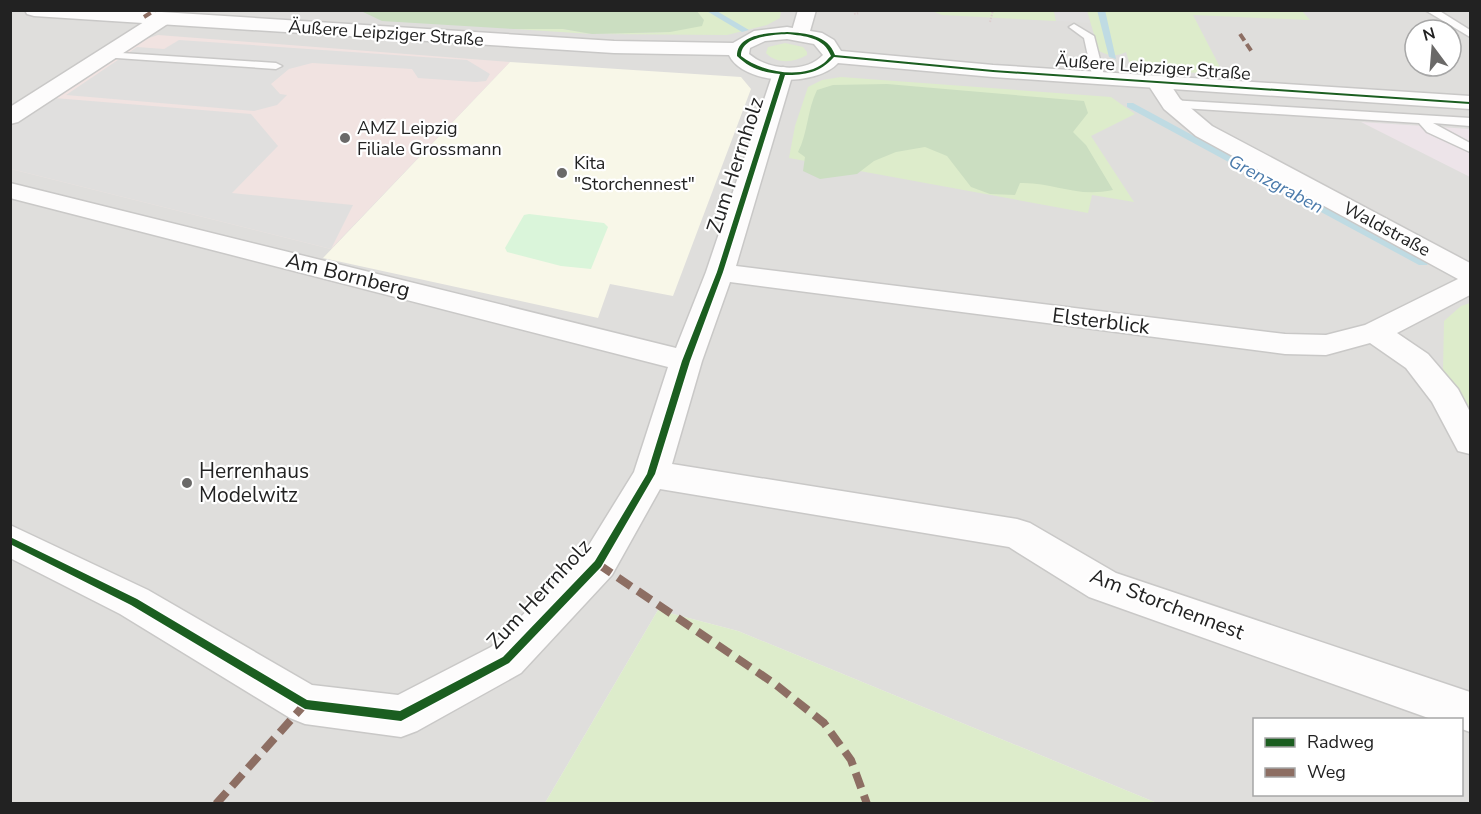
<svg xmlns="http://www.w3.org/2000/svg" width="1481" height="814" viewBox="0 0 1481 814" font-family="'Nunito Sans',sans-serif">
<rect width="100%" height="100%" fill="#f0eeeb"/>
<path fill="#dfdedc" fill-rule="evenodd" d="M10 11H1470V803H1157L738 631 658 610 545 803H11ZM1415 30H1451V66H1415ZM1254 720H1462V794H1254Z"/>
<path fill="#f1e3e1" d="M158 35 510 62 331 249 11 169V127L146 39Z"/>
<path fill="#ede4e9" d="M1361 122 1470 129V177Z"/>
<path fill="#f8f7e8" d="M510 62 741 77 751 89 673 296 610 284 598 318 323 258Z"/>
<path fill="#ddeccb" d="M696 11H781L780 18 767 25 727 35 592 34 514 29H563L592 34 670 32 698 13Z
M932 11H1054L1056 21 942 15Z
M1302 11 1310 20 1193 15 1224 75 1131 68 1126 52C1116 57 1109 56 1099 51L1087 11Z
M785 43 803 47 807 52V55C794 63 776 64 766 53L768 47Z
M841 77 1111 97 1135 114 1091 136 1134 202 1092 195 1088 213 789 158 795 126 808 87 822 80Z
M1470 303V421L1443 370 1444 321 1461 306Z
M658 610 738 631 1157 803H545Z"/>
<path fill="#cbdec1" d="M696 10 704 20 702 26 670 32 592 34 563 29H514L382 21 361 11Z
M887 84 1084 101 1088 113 1073 132 1086 145 1113 190C1075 198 1055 182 1020 183L1015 195 990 194 971 187 947 156 925 147 896 152 874 161 857 174 820 179 803 171 805 157 798 152C808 133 807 110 817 90L833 85Z"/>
<path fill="#daf5da" d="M529 214 604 223 608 227 591 269 561 266 507 252 505 248 524 215Z"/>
<path fill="#e0dfde" d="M1045 11H1087L1090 23 1056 21 1054 11Z
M179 40 467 60 490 74 486 81 476 82 418 78 412 69 312 63 289 69 271 84 280 94 287 95 277 105 254 111 66 95 137 47 164 49Z
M54 98 251 114 278 146 232 193 353 205 331 249 11 169V127Z"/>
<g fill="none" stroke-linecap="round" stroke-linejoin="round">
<path fill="#bfdbe3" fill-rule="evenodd" d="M705 10H715L749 30 742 32Z
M1097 10H1105L1116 59 1109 57Z
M1127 103H1133L1429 263 1427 265H1419L1127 107Z"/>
<g stroke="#c9c8c7" stroke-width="3">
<path id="service" d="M1425 10H1438L1470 30V37Z
M1074 24 1094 36 1105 79 1103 81H1095L1093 79 1084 38 1069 27Z
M106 52 276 63 282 66 276 69 102 57 100 55Z
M1170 100 1470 118V126L1433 123 1470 143V152L1427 132 1419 123 1166 107 1164 104Z"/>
</g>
<g stroke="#c9c8c7" stroke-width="3">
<path id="minor" d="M798 10H816L808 38H794L791 34Z
M162 13 169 15 171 19 169 23 18 122 10 124V107L155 15Z
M783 67 790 69 793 73 736 266 1285 334 1326 335 1365 325 1458 279 1196 136 1164 109 1147 83 1150 78 1158 77 1166 78 1180 99 1212 126 1470 263V295L1397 333 1428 354 1458 389 1470 412V454L1458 451 1432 402 1406 368 1370 343 1326 355 1285 354 730 282 702 361 672 464 1017 519 1030 523 1116 573 1470 692V732L1462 729V720H1434L1089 597 1009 547 660 489 612 575 521 673 417 731 401 737 305 724 290 718 120 614 10 558V525L148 590 312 685 398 695 491 647 584 553 634 472 668 367 10 198V183L676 348 706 272 773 73 776 69Z"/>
</g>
<g stroke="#c9c8c7" stroke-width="3">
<path id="tertiary" d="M25 10H130L614 41 733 43 754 31 787 27 822 33 834 40 841 51 993 65 1470 96V109L993 77 838 63C816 87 744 86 729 55L614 53 34 16 27 14ZM787 39 814 44 823 55C805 74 768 70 749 54L750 48 765 41Z"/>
</g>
<path stroke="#dccecd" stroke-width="2" stroke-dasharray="1.5 1.5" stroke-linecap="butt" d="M854 10 855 14 859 13
M990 22 993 10"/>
<use href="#service" fill="#fdfcfc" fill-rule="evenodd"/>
<use href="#minor" fill="#fdfcfc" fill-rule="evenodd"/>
<use href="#tertiary" fill="#fdfcfc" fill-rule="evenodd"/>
<path stroke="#8d6e63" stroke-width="4" stroke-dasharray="8 4" stroke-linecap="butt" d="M144 17 155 10
M1240 34 1252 52"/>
<path stroke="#8d6e63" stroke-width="8" stroke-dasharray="16 8" stroke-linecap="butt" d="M598 564 775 684 824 723 851 760 867 804
M216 804 305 704"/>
<g stroke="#fff" stroke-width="3">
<path id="cycleway" d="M787 32C806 33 828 35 835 55L993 70 1470 102V104L993 72 834 57C820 73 805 75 785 75L723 272 690 361 655 474 601 567 509 663 401 721 305 709 131 605 10 544V537L137 599 307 700 400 711 503 657 595 561 647 474 682 361 717 272 780 74C764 73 749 68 737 56 737 33 770 33 787 32ZM787 34C805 36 824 37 831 56 828 58 827 61 824 63 802 80 761 72 741 56 741 36 772 35 787 34Z"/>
</g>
<use href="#cycleway" fill="#1b5e20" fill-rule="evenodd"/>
</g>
<g fill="#6a6968" stroke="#fff" stroke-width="2">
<circle cx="345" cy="138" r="6"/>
<circle cx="562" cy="173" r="6"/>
<circle cx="187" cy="483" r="6"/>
</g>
<g text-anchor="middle" stroke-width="4.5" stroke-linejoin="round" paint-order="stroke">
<g font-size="18" fill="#222" stroke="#fff">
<text transform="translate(386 33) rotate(4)" y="6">Äußere Leipziger Straße</text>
<text transform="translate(1153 67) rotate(4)" y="6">Äußere Leipziger Straße</text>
<text transform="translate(1387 229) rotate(28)" y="6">Waldstraße</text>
</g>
<g font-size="18" fill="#222" stroke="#fff" text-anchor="start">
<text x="357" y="134">AMZ Leipzig<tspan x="357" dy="21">Filiale Grossmann</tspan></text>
<text x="574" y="169">Kita<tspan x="574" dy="21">"Storchennest"</tspan></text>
</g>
<g font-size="18" font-style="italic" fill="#4a7aab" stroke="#fff">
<text transform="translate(1276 184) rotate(28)" y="6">Grenzgraben</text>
</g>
<g font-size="21" fill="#222" stroke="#fff">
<text transform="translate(735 165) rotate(-72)" y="7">Zum Herrnholz</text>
<text transform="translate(348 275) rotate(14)" y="7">Am Bornberg</text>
<text transform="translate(1101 321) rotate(7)" y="7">Elsterblick</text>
<text transform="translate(539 594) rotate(-47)" y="7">Zum Herrnholz</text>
<text transform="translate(1167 604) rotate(21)" y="7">Am Storchennest</text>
</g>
<g font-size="21" fill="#222" stroke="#fff" text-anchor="start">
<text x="199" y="478">Herrenhaus<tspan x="199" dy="24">Modelwitz</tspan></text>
</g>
</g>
<rect width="1481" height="814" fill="none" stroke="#222222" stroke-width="24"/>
<rect x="1253" y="718" width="210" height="78" fill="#ffffff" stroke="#a7a7a7" stroke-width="1.5"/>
<rect x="1265" y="738" width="30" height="9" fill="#1b5e20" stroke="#a7a7a7" stroke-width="1.5"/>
<text x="1307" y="748" font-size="18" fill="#222222">Radweg</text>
<rect x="1265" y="768" width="30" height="9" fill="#8d6e63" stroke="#a7a7a7" stroke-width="1.5"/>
<text x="1307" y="778" font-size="18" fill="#222222">Weg</text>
<g transform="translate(1433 48) rotate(344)"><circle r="28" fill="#ffffff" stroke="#a7a7a7" stroke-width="1.5"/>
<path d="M0-4.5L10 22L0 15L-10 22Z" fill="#6a6968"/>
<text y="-9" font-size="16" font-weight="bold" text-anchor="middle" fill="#222222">N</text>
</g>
</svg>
